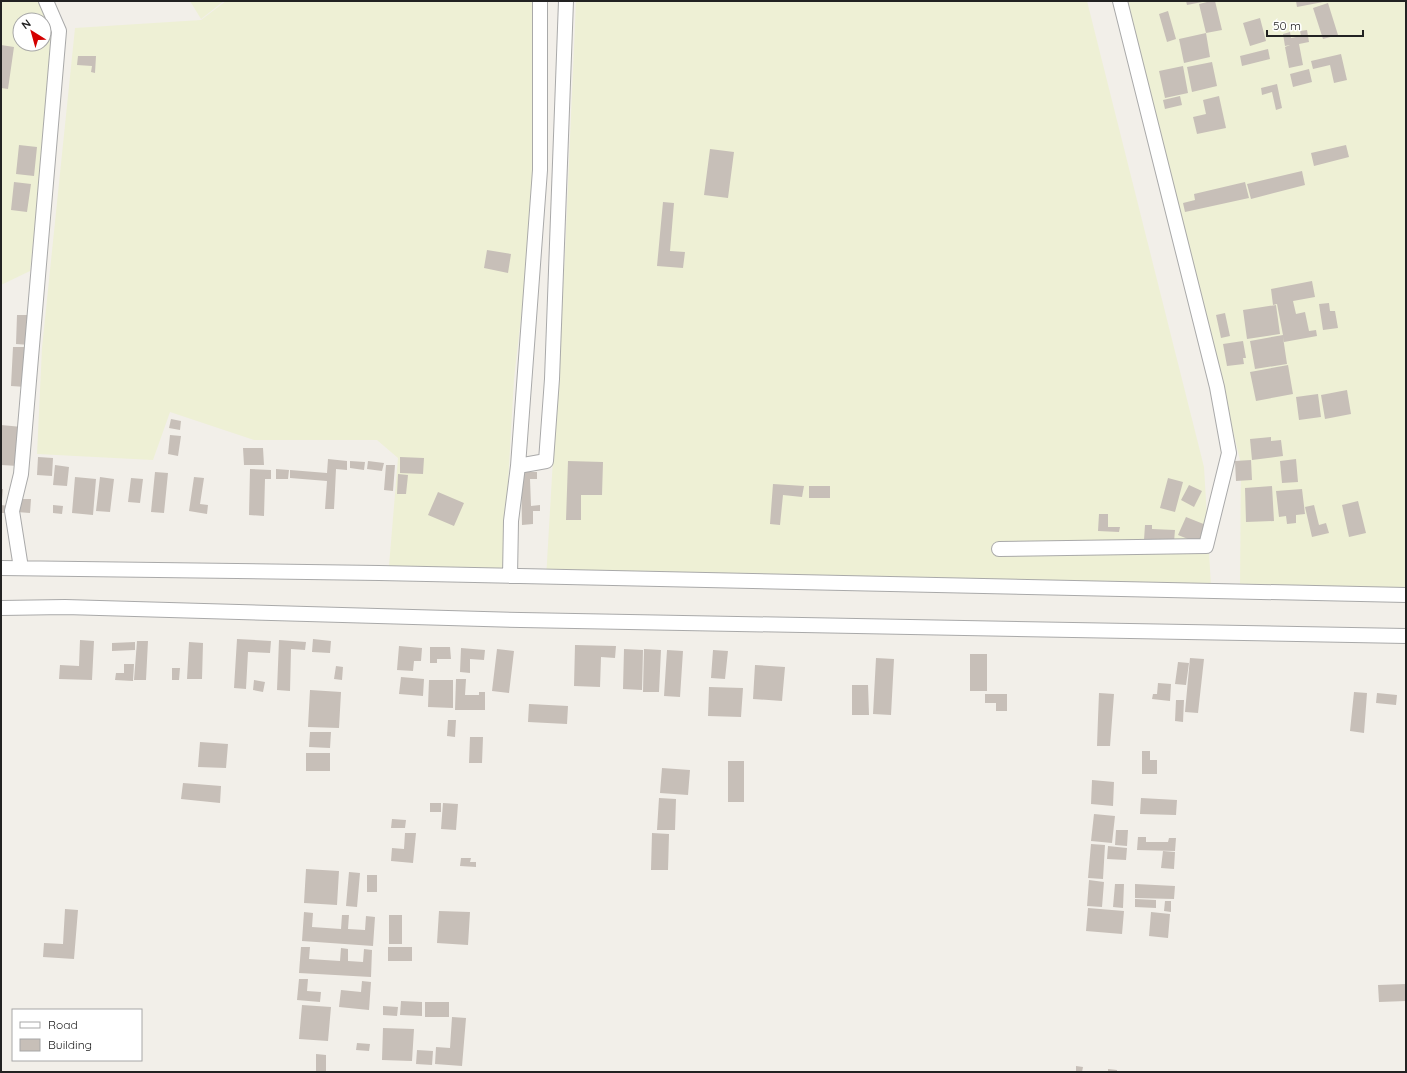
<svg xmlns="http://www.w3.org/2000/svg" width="1407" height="1073" viewBox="0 0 1407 1073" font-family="Quicksand,sans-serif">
<rect width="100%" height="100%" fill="#f2efe9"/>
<path fill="#eef0d5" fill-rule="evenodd" d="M1 1H41L55 33 30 271 1 285ZM20 20H44V44H20Z
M190 1H224L201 19Z
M226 1H536L538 170 514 379 503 572 389 566 398 458 377 440H254L170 412 153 460 37 454 42 348 75 28 201 20Z
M576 1H1087L1204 467 1211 586 546 579 565 253Z
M1128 1H1406V589L1240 587 1241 464Z"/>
<path fill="#c7bfb8" d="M1186 1H1202V2L1187 5Z
M1211 1H1215L1222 30 1206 33 1199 4Z
M1296 1H1323V2L1297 7Z
M1328 3 1338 35 1323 39 1313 8Z
M1168 11 1176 39 1167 42 1159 14Z
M1260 18 1266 41 1250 46 1243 23Z
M1307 30 1309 42 1299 44 1303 65 1289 68 1285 47 1290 45 1285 46 1283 34 1290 32 1291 38 1301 36 1300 31Z
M1206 33 1210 57 1184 63 1179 39Z
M1 45 14 47 8 89 1 88Z
M1268 49 1270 59 1242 66 1240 56Z
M1341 54 1347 80 1334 83 1330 65 1313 69 1311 61Z
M78 56H96L95 73 91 72 92 66 77 65Z
M1212 62 1217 86 1192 92 1187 67Z
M1183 66 1188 93 1165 98 1159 71Z
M1309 69 1312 82 1293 87 1290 74Z
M1277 84 1282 108 1276 110 1272 92 1262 95 1261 88Z
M1180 96 1182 105 1165 109 1163 100Z
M1219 96 1226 128 1197 134 1193 117 1206 114 1203 100Z
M19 145 37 147 34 176 16 174Z
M1346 145 1349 157 1314 166 1311 153Z
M710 149 734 152 728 198 704 195Z
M1302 171 1305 185 1251 199 1247 184Z
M14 182 31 184 27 212 11 210Z
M1245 182 1249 198 1185 212 1183 203 1195 200 1194 194Z
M663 202 674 203 670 251 685 252 683 268 657 266Z
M487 250 511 254 508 273 484 268Z
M1312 281 1315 297 1293 301 1296 314 1305 312 1309 331 1316 330 1317 336 1284 342 1283 337 1287 364 1255 369 1250 341 1283 335 1277 304 1273 305 1271 289Z
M1329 303 1330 311H1335L1338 328 1323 330 1319 304Z
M1276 305 1280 334 1247 339 1243 310Z
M1225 313 1230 336 1221 338 1216 315Z
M17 315H32L30 345 16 344Z
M1243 341 1246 358H1243L1244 364 1227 366 1223 344Z
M13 347H28L26 387 11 386Z
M1288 365 1293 394 1256 401 1250 372Z
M1347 390 1351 414 1325 419 1321 395Z
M1318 394 1321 417 1299 420 1296 397Z
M171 419 181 421 180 430 169 428Z
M1 425 22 427 18 466 1 465Z
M170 435 181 436 178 456 168 454Z
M1271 437V441L1281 440 1283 456 1252 460 1250 439Z
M243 448H263L264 465H244Z
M38 457 53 458 52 476 37 475Z
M400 457 424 458 423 474 400 473Z
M328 459 347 461V470L336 469 334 509H325L327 481 290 478V470L327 473Z
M1296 459 1298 482 1282 483 1280 461Z
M1251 460 1252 480 1236 481 1235 461Z
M350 461 365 462 364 470 350 468Z
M368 461 384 463 382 471 367 469Z
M568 461 603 462 602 495H581V520H566Z
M55 465 69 467 67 486 53 485Z
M386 465H395L393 491 384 490Z
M250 469 271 470V479H265L264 516 249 515Z
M276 469 289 470 288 479H276Z
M155 472 168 473 164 513 151 512Z
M521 472H537V479H530L531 506 540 505V511H533V524L522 525Z
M398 474 408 475 406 494H397Z
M75 477 96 479 93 515 72 513Z
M100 477 114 479 110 512 96 511Z
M194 477 204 478 200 504 208 505 207 514 189 511Z
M131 478 143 479 140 503 128 502Z
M1168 478 1183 482 1175 512 1160 508Z
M773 484 804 486 802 497 783 495 780 525 770 524Z
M1189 485 1202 491 1194 507 1181 500Z
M809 486H830V498H809Z
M1272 486 1274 521 1246 522 1245 488Z
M1 489H3L2 500H1Z
M1302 489 1305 514 1296 515V523L1287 524 1286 516 1279 517 1276 491Z
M438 492 464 503 454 526 428 515Z
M18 499H31L30 513 17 512Z
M1358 501 1366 533 1349 537 1342 505Z
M1 505 9 506V513H1Z
M53 505 63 506 62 514 53 513Z
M1314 505 1319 525 1326 523 1329 533 1312 537 1305 507Z
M1099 514H1108V527H1120L1119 532 1098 531Z
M1186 517 1206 525 1198 543 1178 535Z
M1145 525H1152V529L1175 530 1174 542 1144 540Z
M237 639 271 641 270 653 248 652 246 689 234 688Z
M313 639 331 641 330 653 312 652Z
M80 640 94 641 92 680 59 679 60 665 79 666Z
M279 640 306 642 305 650 291 649 290 691 277 690Z
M137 641H148L146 680H134Z
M135 642V650L112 651V643Z
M189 642 203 643 202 679H187Z
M575 645 616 646 615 658 601 657 600 687 574 686Z
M399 646 422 648 421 661H414L413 671 397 670Z
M430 647H450L451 659H437V663H430Z
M461 648 485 650 484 660 470 659V673L460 672Z
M497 649 514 651 509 693 492 691Z
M624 649 643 650 642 690 623 689Z
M644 649 661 650 659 692H643Z
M667 650 683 651 680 697 664 696Z
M713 650 728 651 725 679 711 678Z
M970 654H987V691H970Z
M876 658 894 659 891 715 873 714Z
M1190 658 1204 659 1198 713 1185 712Z
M1178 662 1189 663 1186 685 1175 684Z
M124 664H134L133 681 115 680 116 673H124Z
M755 665 785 667 782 701 753 699Z
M336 666 343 667 342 680 334 679Z
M172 668H180L179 680H172Z
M401 677 424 679 423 696 399 694Z
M456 679H466L465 695H479V692H485V710H455Z
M254 680 265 682 263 692 253 690Z
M429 680H453V708L428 707Z
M1158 683 1171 684 1170 701 1152 699 1153 694H1157Z
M852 685H868L869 715H852Z
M709 687 743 688 741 717 708 716Z
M310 690 341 692 339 728 308 727Z
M1354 692 1367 693 1364 733 1350 731Z
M1099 693 1114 694 1110 746H1097L1098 718H1107H1098Z
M1377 693 1397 695 1396 705 1376 703Z
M985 694H1007V711H996V703H985Z
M1176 700H1184L1183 722 1175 721Z
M529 704 568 706 567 724 528 722Z
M448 720H456L455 737 447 736Z
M310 732H331L330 748 309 747Z
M470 737H483L482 763H469Z
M200 742 228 744 226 768 198 767Z
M1142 751H1150V760H1157V774H1142Z
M306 753H330V771H306Z
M728 761H744V802H728Z
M662 768 690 770 688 795 660 793Z
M1092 780 1114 782 1113 806 1091 804Z
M183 783 221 786 220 803 181 799Z
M659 798 676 799 675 830H657Z
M1141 798 1177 800 1176 815 1140 814Z
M430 803H441V812H430Z
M443 803 458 804 456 830 441 829Z
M1094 814 1115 816 1112 843 1091 841Z
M392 819 406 820 405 828H391Z
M1116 830H1128L1127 846 1115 845Z
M405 833H416L413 863 391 861 392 848 404 849Z
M652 833 669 834 668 870H651Z
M1138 837H1146V842H1168L1169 838H1176L1175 851 1137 850Z
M1091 844 1105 845 1103 879 1088 878Z
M1108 846 1127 848 1126 860 1107 859Z
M1163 851 1175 852 1174 869 1161 868Z
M461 858H471L470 862H476V867L460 866Z
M306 869 339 871 337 905 304 903Z
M349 872 360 873 357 907 346 906Z
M367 875H377V892H367Z
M1089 880 1104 882 1102 907 1087 906Z
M1115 884H1124L1123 908 1113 907Z
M1135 884 1175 886 1174 899 1135 898Z
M1135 899 1156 900V908L1135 907Z
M1165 901H1171V912L1164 911Z
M1088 908 1124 911 1122 934 1086 931Z
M65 909 78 910 74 959 43 957 44 943 63 944Z
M439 911 470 912 468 945 437 943Z
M304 912 313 913 312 927 341 929 342 915H349L348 929 365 930 366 916 375 917 373 946 302 941Z
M1151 912 1170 914 1168 938 1149 936Z
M389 915H402V944H389Z
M301 947H310L309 959 340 961 341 948 348 949V961L363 962 364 949 372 950 371 977 299 973Z
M388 947H412V961H388Z
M299 979H308L307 991 321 992 320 1002 297 1000Z
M362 981 371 982 369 1010 339 1007 341 990 361 992Z
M1406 984V1001L1379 1002 1378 985Z
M401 1001 422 1002V1016L400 1015Z
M425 1002H449V1017H425Z
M302 1005 331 1007 328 1041 299 1039Z
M383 1006 398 1007 397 1016 383 1015Z
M452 1017 466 1018 462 1066 435 1064 436 1047 450 1048Z
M383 1028 414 1029 412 1061 382 1060Z
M357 1043 370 1044 369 1051 356 1050Z
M417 1050 433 1051 432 1065 416 1064Z
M316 1054 326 1055V1072H316Z
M1076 1066 1083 1067 1082 1072H1076Z
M1108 1069 1117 1070V1072H1108Z"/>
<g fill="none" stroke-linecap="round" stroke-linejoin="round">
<g stroke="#a9a9a9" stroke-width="16">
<path id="minor" d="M518 466 546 461 552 379 566 1
M999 549 1206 546 1229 453 1217 387 1120 1
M1 568 379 573 1406 595
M21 568 12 511 21 474 59 31 46 1
M510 576 511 521 518 466 540 170V1
M1 608 65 607 521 620 1406 636"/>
</g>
<use href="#minor" stroke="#fff" stroke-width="14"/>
</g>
<rect width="1407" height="1073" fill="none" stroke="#222222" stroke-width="4"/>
<rect x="12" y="1009" width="130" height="52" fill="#ffffff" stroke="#a7a7a7"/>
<rect x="20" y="1022" width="20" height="6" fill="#ffffff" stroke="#a7a7a7"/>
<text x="48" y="1029" font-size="12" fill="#222222">Road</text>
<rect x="20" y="1039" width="20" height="12" fill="#c7bfb8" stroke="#a7a7a7"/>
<text x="48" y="1049" font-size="12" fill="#222222">Building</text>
<g transform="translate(32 32) rotate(323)"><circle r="19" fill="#ffffff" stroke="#a7a7a7"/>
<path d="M0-3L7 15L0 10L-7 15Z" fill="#d40000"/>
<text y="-6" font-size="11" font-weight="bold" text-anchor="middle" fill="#222222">N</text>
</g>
<path d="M1267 30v6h96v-6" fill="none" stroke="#222222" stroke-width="2"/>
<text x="1273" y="30" font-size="12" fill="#222222" stroke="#ffffff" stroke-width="3" paint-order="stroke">50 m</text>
</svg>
